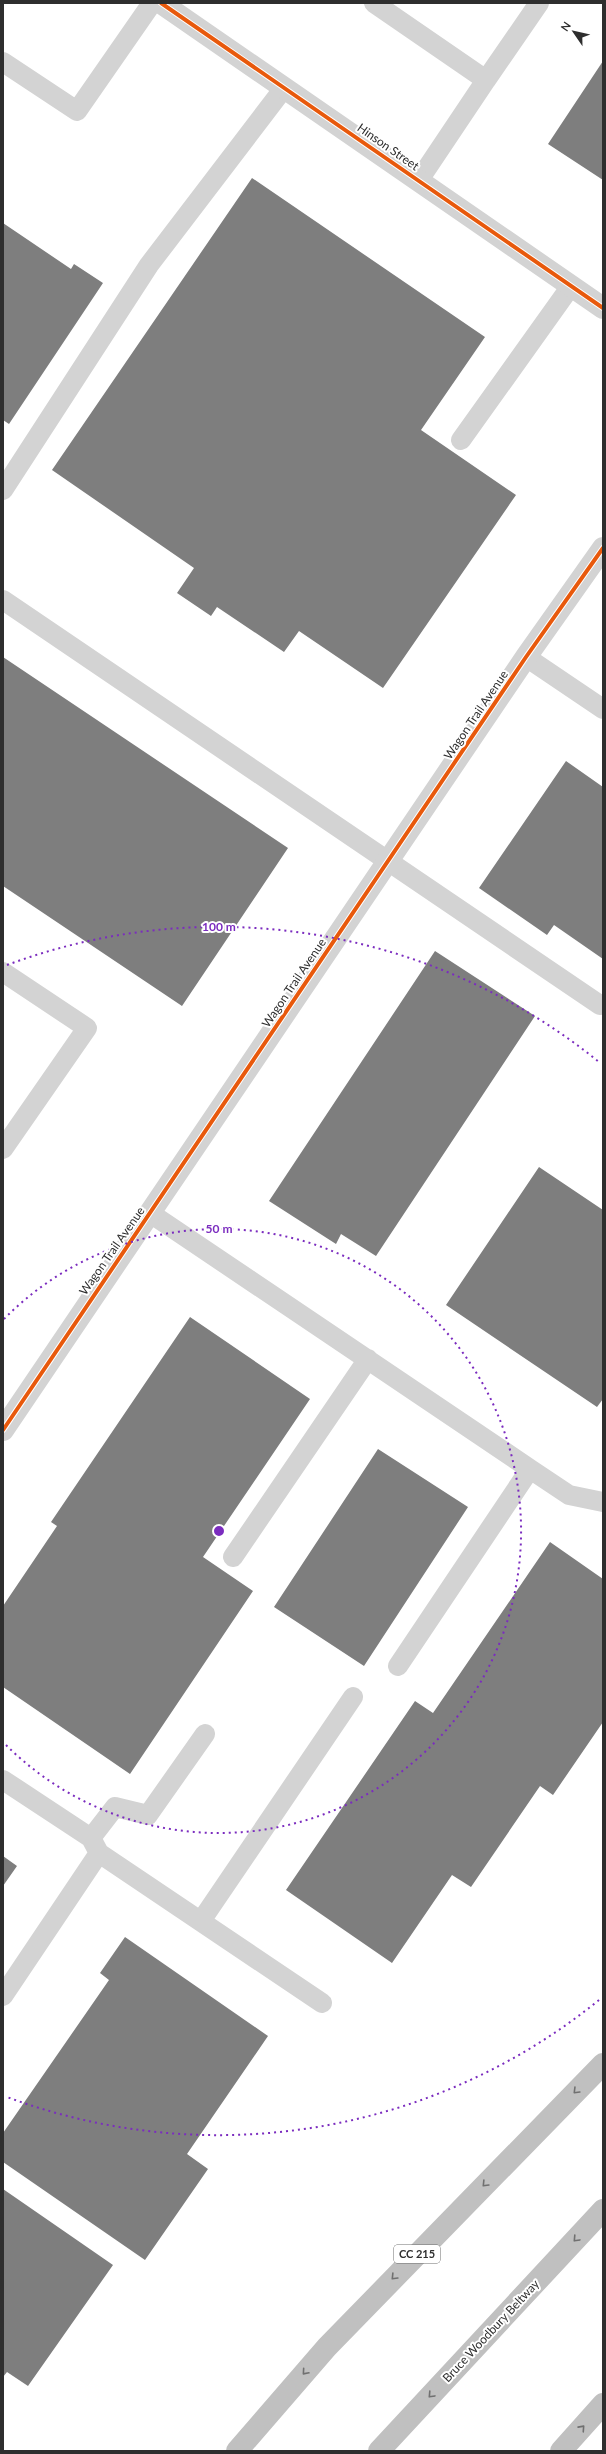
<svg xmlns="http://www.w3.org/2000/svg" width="606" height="2454" viewBox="0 0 606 2454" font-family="Lato,sans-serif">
<rect width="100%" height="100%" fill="#fff"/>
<path fill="#7e7e7e" d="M603 61V180L548 144Z
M252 178 485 337 421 430 516 495 383 688 299 631 284 652 217 607 211 616 177 593 194 568 52 470Z
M3 223 71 269 74 264 103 283 9 424 3 420Z
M3 657 288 848 182 1006 3 886Z
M566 761 603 787V959L554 925 547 935 479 888Z
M435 951 535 1016 376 1256 341 1234 336 1244 269 1201Z
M539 1167 603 1210V1399L597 1407 446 1305Z
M190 1317 310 1399 203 1557 253 1591 130 1774 3 1687V1606L57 1526 51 1522Z
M378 1449 468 1507 364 1666 274 1607Z
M550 1542 603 1579V1722L553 1795 540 1786 471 1887 452 1875 392 1963 286 1890 415 1701 433 1713Z
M3 1856 17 1866 3 1886Z
M125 1937 268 2036 187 2154 208 2169 145 2260 3 2162V2133L109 1980 100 1973Z
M3 2189 113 2265 28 2386 7 2372 3 2377Z"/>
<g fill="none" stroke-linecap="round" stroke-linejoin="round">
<path stroke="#d3d3d3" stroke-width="20" d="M374 3 486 80 419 180
M3 62 77 111 152 3
M486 80 539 3
M461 440 571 286
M3 490 149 265 284 88
M3 600 600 1005
M526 657 603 709
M3 972 87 1028 3 1149
M150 1213 530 1469 398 1666
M530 1469 569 1495 603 1502
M233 1557 368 1359
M3 1780 91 1838 99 1853 322 2003
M91 1838 115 1807 148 1815 205 1734
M201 1921 353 1697
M3 1996 99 1853"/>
<path stroke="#d3d3d3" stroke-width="22" d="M161 3 603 308
M3 1430 526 657 603 548"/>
<path stroke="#c0c0c0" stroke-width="22" d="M237 2451 327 2347 603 2064
M379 2451 603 2210
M561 2451 603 2404"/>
<g stroke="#fff" stroke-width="6">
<path id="cycleway" d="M161 3 603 308
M3 1430 526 657 603 548"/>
</g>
<use href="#cycleway" stroke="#e8590c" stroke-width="4"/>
</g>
<defs><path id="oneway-chevron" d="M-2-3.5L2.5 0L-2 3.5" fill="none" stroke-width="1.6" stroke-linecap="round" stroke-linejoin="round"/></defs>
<g stroke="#707070">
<use href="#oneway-chevron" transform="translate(576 2091) rotate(135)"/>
<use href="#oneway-chevron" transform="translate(485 2184) rotate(134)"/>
<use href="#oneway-chevron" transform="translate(576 2239) rotate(133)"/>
<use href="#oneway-chevron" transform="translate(394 2277) rotate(134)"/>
<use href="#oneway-chevron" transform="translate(305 2372) rotate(131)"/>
<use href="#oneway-chevron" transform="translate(431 2395) rotate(133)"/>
<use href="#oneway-chevron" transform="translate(582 2428) rotate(-48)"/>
</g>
<g fill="none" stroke="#7b2cbf" stroke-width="2" stroke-dasharray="2 4">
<path d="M4 1319A302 302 0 1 1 4 1743"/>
<path d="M599 2000A604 604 0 0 1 7 2097M7 965A604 604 0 0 1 599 1062"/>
</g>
<g text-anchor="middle" stroke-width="4" stroke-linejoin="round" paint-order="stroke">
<rect fill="#fff" stroke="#6d6d6d" stroke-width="1" x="394" y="2245" width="46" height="18" rx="3"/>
<g font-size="11" font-weight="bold" fill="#2e2e2e">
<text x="417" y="2258">CC 215</text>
</g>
<g font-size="12" fill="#2e2e2e" stroke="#fff">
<text transform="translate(388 147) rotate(35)" y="4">Hinson Street</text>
<text transform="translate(476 715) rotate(-56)" y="4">Wagon Trail Avenue</text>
<text transform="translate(294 983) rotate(-56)" y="4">Wagon Trail Avenue</text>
<text transform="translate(112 1251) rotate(-55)" y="4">Wagon Trail Avenue</text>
<text transform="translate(491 2331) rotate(-47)" y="4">Bruce Woodbury Beltway</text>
</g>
</g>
<circle cx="219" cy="1531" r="6" fill="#7b2cbf" stroke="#fff" stroke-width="2"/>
<g font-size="12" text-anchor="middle" font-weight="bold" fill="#7b2cbf" stroke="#fff" stroke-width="4" stroke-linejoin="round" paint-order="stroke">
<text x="219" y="931">100 m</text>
<text x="219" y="1233">50 m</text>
</g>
<rect width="606" height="2454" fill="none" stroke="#2e2e2e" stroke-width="8"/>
<g transform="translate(574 32) rotate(304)" stroke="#ffffff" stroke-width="3" paint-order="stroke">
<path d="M0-3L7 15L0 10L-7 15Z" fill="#2e2e2e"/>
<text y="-6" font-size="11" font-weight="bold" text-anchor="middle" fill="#2e2e2e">N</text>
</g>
</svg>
